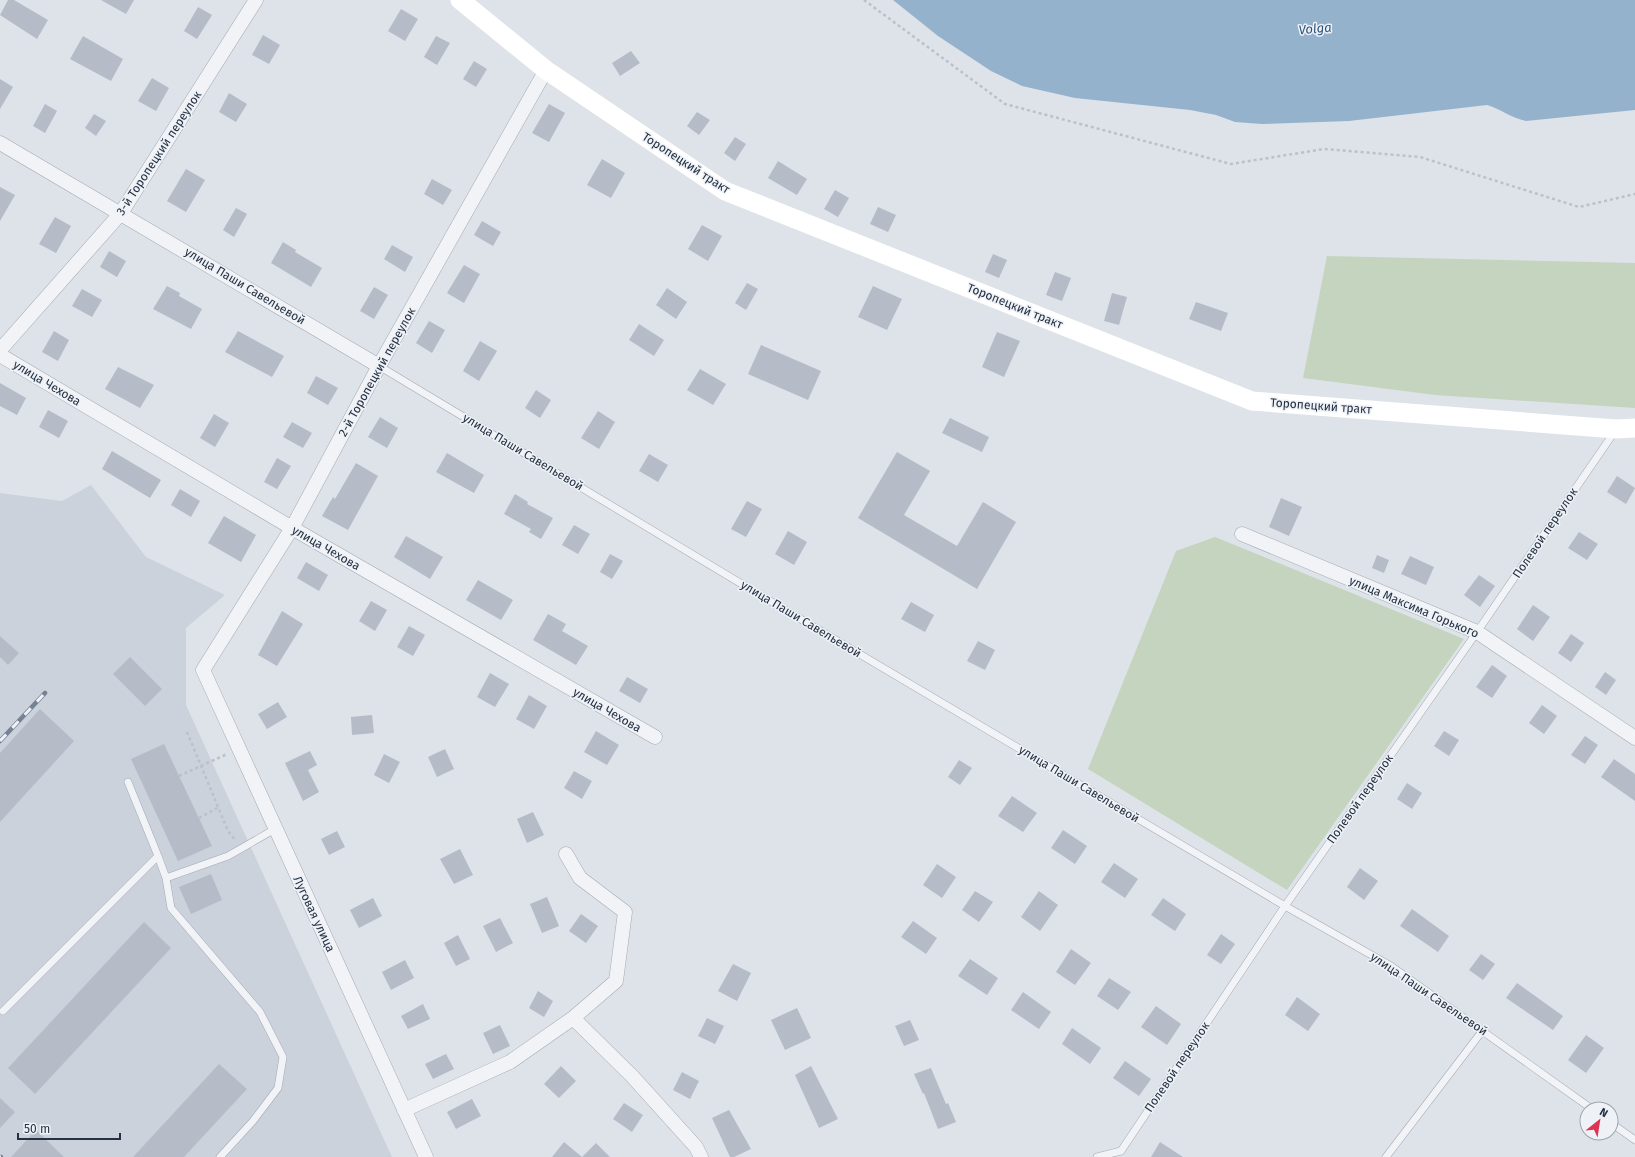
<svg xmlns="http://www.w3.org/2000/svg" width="1635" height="1157" viewBox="0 0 1635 1157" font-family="'Fira Sans',sans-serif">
<rect width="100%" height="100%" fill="#dee3e9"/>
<path fill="#ccd2dc" d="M91 485 146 557 225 595 186 628V705L392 1157H0V493L62 501Z"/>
<path fill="#c5d4be" d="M1327 256 1635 263V408L1435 395 1303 378Z
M1215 537 1464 639 1287 890 1088 769 1176 551Z"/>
<path fill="#95b2cd" d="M893 0H1635V110L1526 121C1511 118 1501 109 1487 105L1349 121 1262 124 1235 122 1216 115 1190 110 1075 98 1022 86 991 71 938 36Z"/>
<path fill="#b5bcc7" d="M8 0H14L48 20 37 39 0 15Z
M101 0H134L126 14Z
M198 7 212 15 197 39 184 31Z
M401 9 418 19 405 41 388 31Z
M263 35 280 45 269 64 252 55Z
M83 36 123 59 111 81 70 59Z
M436 36 450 43 437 65 424 57Z
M631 51 640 63 620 76 612 63Z
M474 61 487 69 476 87 463 79Z
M152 78 169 88 156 111 138 101Z
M0 79 13 87 0 109Z
M229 93 247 104 236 122 219 112Z
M45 104 57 111 45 133 33 126Z
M549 104 565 113 549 142 532 133Z
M697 112 710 120 699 135 687 126Z
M94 114 106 121 96 136 85 128Z
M735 137 746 144 735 161 724 153Z
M602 159 625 173 611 198 587 185Z
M778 161 807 179 797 195 768 178Z
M186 169 205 180 186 212 167 201Z
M432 179 452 190 443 205 424 194Z
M0 187 15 195 0 221Z
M835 190 849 198 838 217 824 209Z
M878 207 896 215 888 232 870 224Z
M236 208 247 214 234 237 223 230Z
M55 217 71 226 56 253 39 244Z
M482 221 501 232 493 246 474 235Z
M702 225 722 236 708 261 688 249Z
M283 242 296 250 295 252 322 268 311 287 271 263Z
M392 245 413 257 405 272 384 259Z
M109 251 126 261 117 277 100 267Z
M993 254 1007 260 999 278 985 272Z
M464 265 480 274 464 303 447 293Z
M1055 272 1071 278 1062 301 1046 295Z
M747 283 758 289 746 310 735 303Z
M167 286 180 293 179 296 202 309 191 329 153 309Z
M873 286 902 299 887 330 858 317Z
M374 287 388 295 374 319 360 311Z
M667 288 687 302 676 319 656 305Z
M82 289 102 300 92 317 72 306Z
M1112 293 1127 297 1119 325 1104 321Z
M1196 302 1228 313 1221 331 1189 319Z
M429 321 445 330 432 353 416 343Z
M639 324 664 340 654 356 629 340Z
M54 331 69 340 58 361 42 352Z
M238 331 284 356 272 377 225 352Z
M997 332 1020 341 1004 377 982 367Z
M480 341 497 351 479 381 463 371Z
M761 345 821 371 808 400 748 374Z
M118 367 154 385 140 408 105 389Z
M700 369 726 384 713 405 687 390Z
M316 376 338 388 328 405 307 393Z
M0 383 26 398 17 415 0 406Z
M536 390 551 400 540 418 525 408Z
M48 410 68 421 59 438 39 427Z
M598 411 615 422 599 449 581 438Z
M214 414 229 423 215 447 200 438Z
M380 417 398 428 387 448 368 437Z
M950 418 989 437 982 452 942 433Z
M292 422 312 433 303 448 283 437Z
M112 451 161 480 150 498 102 469Z
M897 452 930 471 904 515 957 546 983 502 1016 522 977 589 858 518Z
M447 453 484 475 474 493 436 472Z
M649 454 668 465 658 482 639 471Z
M277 458 291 466 277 489 264 482Z
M356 463 378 476 348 530 322 516 333 497 335 499Z
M1617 476 1635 488 1626 504 1607 492Z
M180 489 200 501 191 517 171 505Z
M515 494 528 502 527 504 553 518 541 539 529 532 531 529 504 514Z
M1281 498 1302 507 1289 536 1269 527Z
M747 501 762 509 746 537 731 529Z
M224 516 256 535 241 562 208 543Z
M574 525 590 534 578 554 562 545Z
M788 531 807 542 794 565 775 554Z
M1579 532 1598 544 1587 560 1568 548Z
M406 536 443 557 430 579 394 557Z
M610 554 623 561 612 579 600 572Z
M1377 555 1389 560 1384 573 1372 568Z
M1410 556 1434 567 1426 585 1401 574Z
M306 562 328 575 319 591 297 578Z
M1479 575 1495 586 1480 607 1464 595Z
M478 580 513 600 501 620 466 600Z
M371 601 387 610 375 631 359 621Z
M911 602 934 615 925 632 901 619Z
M1533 605 1550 617 1533 641 1517 629Z
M282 611 303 624 277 666 258 655Z
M548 614 566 624 562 631 588 646 576 665 533 640Z
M409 626 425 635 413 656 397 647Z
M1571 634 1584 643 1571 662 1558 653Z
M0 636 19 653 8 665 0 657Z
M978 641 995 650 985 670 967 661Z
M130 657 162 689 145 706 113 674Z
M1492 665 1507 676 1492 698 1476 687Z
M1605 672 1616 680 1606 695 1595 687Z
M490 673 509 684 495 707 477 697Z
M627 677 648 689 640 703 619 691Z
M529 695 547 706 534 729 516 719Z
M278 702 287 717 267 729 258 714Z
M1542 705 1557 716 1544 734 1529 723Z
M40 709 74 741 0 822V753Z
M372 715 374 733 352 735 351 717Z
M596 731 619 745 607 765 584 752Z
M1444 731 1459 740 1449 756 1434 746Z
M1585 736 1598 745 1585 764 1571 755Z
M164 744 212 846 178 861 131 759Z
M445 749 454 769 437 777 428 757Z
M310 751 317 765 308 770 319 792 303 801 285 763Z
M384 754 400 762 389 783 374 775Z
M1614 759 1635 774V801L1601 777Z
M959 760 972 768 960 785 948 777Z
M574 771 592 781 582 799 564 788Z
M1407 783 1422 793 1412 809 1397 799Z
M1012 796 1037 813 1023 832 998 816Z
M533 812 544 835 527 843 517 819Z
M1063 830 1087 846 1075 864 1051 848Z
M337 831 345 847 329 855 321 839Z
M460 849 473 875 454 884 440 859Z
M1114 863 1138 879 1125 898 1101 882Z
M937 864 956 877 942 898 923 885Z
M1360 868 1378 881 1364 900 1347 887Z
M211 874 222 900 191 914 179 887Z
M975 891 993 902 979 922 962 910Z
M1039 891 1058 905 1040 931 1021 917Z
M547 897 559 926 542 933 530 904Z
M373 898 382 916 359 928 350 910Z
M1163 898 1186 914 1175 931 1151 915Z
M1412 909 1449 936 1438 952 1400 926Z
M581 914 598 926 586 943 569 931Z
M500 918 513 943 496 952 483 926Z
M913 921 937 938 926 954 901 937Z
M144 922 171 948 35 1094 8 1068Z
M1221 934 1235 944 1221 964 1207 955Z
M458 935 470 959 456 966 444 943Z
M1071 949 1091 963 1075 985 1056 972Z
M1481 954 1495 964 1483 980 1469 970Z
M970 959 998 978 987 995 958 976Z
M405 960 414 978 391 990 382 972Z
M733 964 751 973 737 1001 718 991Z
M1109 978 1131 992 1118 1010 1097 996Z
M1517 983 1563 1016 1553 1030 1506 998Z
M538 991 553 1001 544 1017 529 1008Z
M1023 992 1051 1012 1039 1029 1011 1010Z
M1297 997 1320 1014 1308 1031 1285 1015Z
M423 1004 430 1019 408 1029 401 1016Z
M1156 1006 1181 1024 1167 1045 1141 1027Z
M797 1008 811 1038 785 1050 771 1020Z
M707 1018 724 1026 715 1044 698 1036Z
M910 1020 919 1040 904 1046 895 1026Z
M500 1025 510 1046 493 1054 483 1033Z
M1072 1028 1101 1048 1090 1064 1062 1044Z
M1586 1035 1604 1048 1586 1073 1568 1060Z
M446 1054 454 1069 433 1079 425 1064Z
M1125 1061 1151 1079 1139 1096 1113 1078Z
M219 1064 247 1089 184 1157H133Z
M561 1066 576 1081 559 1098 544 1084Z
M811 1066 838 1119 819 1128 795 1075Z
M931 1068 946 1104 948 1103 956 1122 938 1129 924 1093 923 1094 914 1074Z
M682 1072 699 1081 690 1099 673 1090Z
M0 1098 15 1112 0 1128Z
M472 1099 481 1116 456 1129 447 1112Z
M624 1103 643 1115 632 1132 613 1119Z
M729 1110 751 1149 734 1157H730L712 1118Z
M36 1130 64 1157H11Z
M564 1142 582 1157 596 1143 610 1157H552Z
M1160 1142 1183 1157H1151Z"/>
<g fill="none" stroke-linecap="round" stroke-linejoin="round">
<g stroke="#a3aab4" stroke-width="8">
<path id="service" d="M379 366 765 598 1285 906 1391 966 1592 1109
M128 782 158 856
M166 878 171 908 260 1012 283 1057 278 1088 253 1121 220 1157
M3 1011 158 856 166 878 228 856 275 829
M1611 1123 1635 1140
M1097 1157 1121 1151 1285 906 1477 632 1615 431
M1386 1157 1483 1030"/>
</g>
<g stroke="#a3aab4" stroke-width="15">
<path id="minor" d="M0 143 379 366
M0 350 121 213 256 0
M0 355 292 528 655 737
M1242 534 1477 632 1635 738
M566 854 580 878 625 912 616 981 573 1018 632 1076 696 1147 701 1157
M404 1110 510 1062 573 1018
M426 1157 203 670 292 528 379 366 546 70"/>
</g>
<path stroke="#bcc1c8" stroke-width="2.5" stroke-dasharray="3 3" stroke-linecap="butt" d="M864 0 1005 104 1231 164 1324 149 1420 157 1579 207 1635 194
M187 732 228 831 236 841
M179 776 227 754
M199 818 219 807"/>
<use href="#service" stroke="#f1f3f7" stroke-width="7"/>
<use href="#minor" stroke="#f1f3f7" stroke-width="14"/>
<path stroke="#fff" stroke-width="19" d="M460 0 546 70 725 191 1252 401 1616 429 1635 428"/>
<g stroke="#768394" stroke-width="4.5">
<path id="rail" d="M0 741 45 693
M0 1157H1"/>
</g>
<use href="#rail" stroke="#eef2f7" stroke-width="3" stroke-dasharray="9" stroke-linecap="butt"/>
</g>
<g text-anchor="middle" stroke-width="3" stroke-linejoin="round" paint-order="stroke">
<g font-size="12" fill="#253142" stroke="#eef2f7">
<text transform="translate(159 153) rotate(-57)" y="4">3-й Торопецкий переулок</text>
<text transform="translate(686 163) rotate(33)" y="4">Торопецкий тракт</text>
<text transform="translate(245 286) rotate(31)" y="4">улица Паши Савельевой</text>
<text transform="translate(1015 306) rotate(22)" y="4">Торопецкий тракт</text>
<text transform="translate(377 372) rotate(-61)" y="4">2-й Торопецкий переулок</text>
<text transform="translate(47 383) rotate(31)" y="4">улица Чехова</text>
<text transform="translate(1321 406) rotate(4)" y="4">Торопецкий тракт</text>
<text transform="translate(523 452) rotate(31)" y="4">улица Паши Савельевой</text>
<text transform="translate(1545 533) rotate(-56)" y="4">Полевой переулок</text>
<text transform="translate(326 548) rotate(30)" y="4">улица Чехова</text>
<text transform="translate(1414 607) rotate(23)" y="4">улица Максима Горького</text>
<text transform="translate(801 619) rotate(31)" y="4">улица Паши Савельевой</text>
<text transform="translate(607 710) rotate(30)" y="4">улица Чехова</text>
<text transform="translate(1079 784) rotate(31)" y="4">улица Паши Савельевой</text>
<text transform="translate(1360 799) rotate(-55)" y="4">Полевой переулок</text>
<text transform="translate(314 914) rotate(65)" y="4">Луговая улица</text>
<text transform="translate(1429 994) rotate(34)" y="4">улица Паши Савельевой</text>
<text transform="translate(1177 1067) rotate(-56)" y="4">Полевой переулок</text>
</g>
<g font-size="13" font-style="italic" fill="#2b517a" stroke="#eef2f7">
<text transform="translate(1315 28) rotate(-5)" y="5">Volga</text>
</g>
</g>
<g transform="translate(1599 1121) rotate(30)"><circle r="19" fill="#eef2f7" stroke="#9ea5af"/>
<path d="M0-3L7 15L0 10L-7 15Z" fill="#dc3554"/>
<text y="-6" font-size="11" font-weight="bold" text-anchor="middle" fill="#253142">N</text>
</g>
<path d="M18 1133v6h102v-6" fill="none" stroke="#253142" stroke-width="2"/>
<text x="24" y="1133" font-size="12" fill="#253142" stroke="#eef2f7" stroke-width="3" paint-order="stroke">50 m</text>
</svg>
